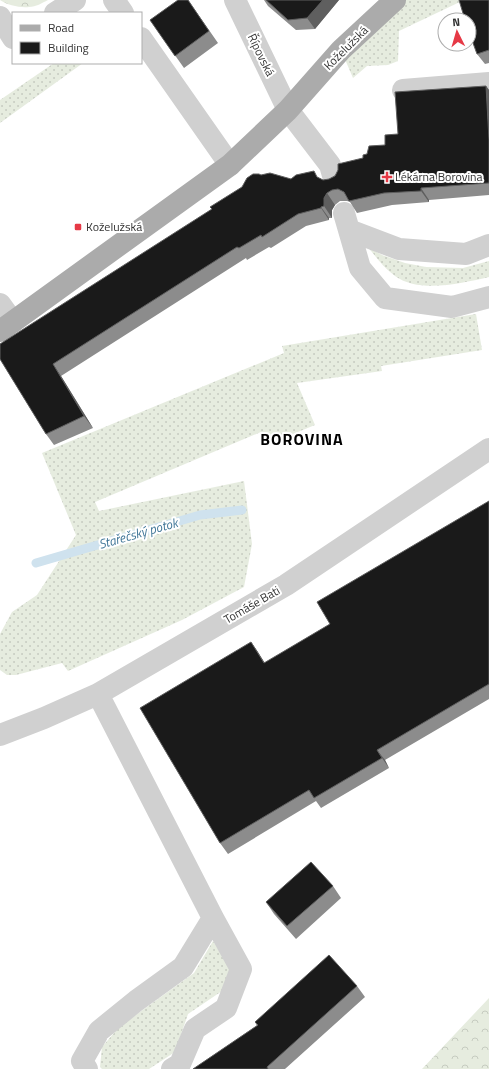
<svg xmlns="http://www.w3.org/2000/svg" width="489" height="1069" viewBox="0 0 489 1069" font-family="'Titillium Web',sans-serif">
<defs>
<pattern id="grass-dots" width="8" height="8" patternUnits="userSpaceOnUse"><rect width="8" height="8" fill="#e6ecdf"/><path d="M2 2h.1M6 6h.1" fill="none" stroke="#c6cbc0" stroke-width="1.8" stroke-linecap="round"/></pattern>
<pattern id="forest-crowns" width="20" height="18" patternUnits="userSpaceOnUse"><rect width="20" height="18" fill="#e6ecdf"/><path d="M2 6a3 3 0 1 1 6 0M12 15a3 3 0 1 1 6 0" fill="none" stroke="#c6cbc0"/></pattern>
</defs>
<rect width="100%" height="100%" fill="#fff"/>
<path fill="url(#grass-dots)" d="M395 0H464L399 31 398 61 388 65 367 66 353 78 341 50Z
M54 63H83L0 123V100Z
M368 247 382 255 405 263 426 267 463 268 489 261V277C462 283 420 294 395 276 384 268 376 257 368 247Z
M476 314 482 350 381 366 382 371 297 383 315 425 266 445 261 432 95 502 99 511 244 481 252 544 244 587 182 620 68 671 62 663 16 675H7L0 670V634L12 612 37 595 76 535 42 453 284 353 282 346Z
M213 941 232 971 222 991 188 1014 175 1052 149 1069H102L100 1067 102 1047 119 1027 194 973Z"/>
<path fill="url(#forest-crowns)" d="M0 0H48C42 3 36 7 29 7 20 8 7 5 0 0Z
M489 998V1069H422Z"/>
<g fill="none" stroke-linecap="round" stroke-linejoin="round">
<path stroke="#cfe2ee" stroke-width="9" d="M36 563 200 515 242 510"/>
<path stroke="#d0d0d0" stroke-width="22" d="M114 0 123 13
M235 0 288 110 330 165 334 179
M55 13 75 0
M0 17 13 38
M141 38 230 165
M403 90 489 83
M344 213 360 268 385 298 452 307 489 297
M349 230 399 249 466 254 489 245
M0 304 13 322
M98 694 213 918 241 969 226 1008 195 1029 180 1064 172 1069
M0 735 44 718 98 694 286 585 489 449
M87 1069 82 1061 99 1031 136 1001 183 967 213 918"/>
<path stroke="#ababab" stroke-width="22" d="M0 331 230 165 288 110 341 50 395 0"/>
</g>
<path fill="#8c8c8c" d="M188 0 218 43 184 68 150 20Z
M264 0H339L315 29 296 30 268 6Z
M489 0V63L485 64 477 54Z
M486 86 489 90V195L429 200V202L392 205 357 213 350 202 347 201H340L335 205 332 210V218H329V220L306 226 271 248 269 247 247 260 246 258 61 376 93 428 54 445 46 434 0 359 212 209 261 175 291 179 318 177 323 180 329 179 363 158 367 154 385 145 398 134Z
M489 501V699L385 760 389 768 321 808 316 801 228 854 220 843 251 642 265 663 330 624Z
M333 886 341 898 296 939 274 914 266 902Z
M357 986 365 997 285 1069H193L257 1026 255 1022Z"/>
<path fill="#5f5f5f" d="M323 0H339L315 29 307 18Z
M486 86 489 90V140Z
M421 188 429 200V202L421 191Z
M327 193 335 205 332 210V218L324 206V198Z
M321 207 329 218V220L321 208Z
M53 364 61 376 93 428 84 416Z
M251 642 258 652 271 674 264 663Z
M377 750 385 760 389 768 382 758Z"/>
<path fill="#1a1a1a" stroke="#5f5f5f" d="M178 0H188L209 31 175 56 150 20Z
M266 0H323L307 18 288 20Z
M459 0H489V50L477 54 469 32V20H465Z
M486 86 489 140V183L421 188V191L384 193 349 201 344 192 338 189 332 190 327 193 324 198V206L321 207V208L298 214 262 237 261 235 239 248 237 247 53 364 84 416 46 434 0 359V344L212 209 210 207 242 187 247 178 253 174H259L261 175 270 173 291 179 296 175 314 171 317 177 323 180 329 179 335 176 338 170V164L363 158V155L367 154 369 146 385 145V135L398 134 395 92Z
M489 501V684L377 750 382 758 314 798 309 790 220 843 140 708 251 642 264 663 330 624 317 602Z
M311 862 333 886 287 926 266 902Z
M329 955 357 986 267 1067 268 1069H193L258 1025 255 1022Z"/>
<g fill="#e63946" stroke="#fff" stroke-width="1.5">
<path d="M385 171h4v4h4v4h-4v4h-4v-4h-4v-4h4z"/>
<rect x="74" y="223" width="8" height="8" rx="2"/>
</g>
<g text-anchor="middle" stroke-width="4" stroke-linejoin="round" paint-order="stroke">
<g font-size="12" fill="#333" stroke="#fff">
<text transform="translate(346 48) rotate(-45)" y="4">Koželužská</text>
<text transform="translate(261 55) rotate(64)" y="4">Řípovská</text>
<text transform="translate(252 605) rotate(-30)" y="4">Tomáše Bati</text>
</g>
<g font-size="12" fill="#333" stroke="#fff" text-anchor="start">
<text x="395" y="181">Lékárna Borovina</text>
<text x="86" y="231">Koželužská</text>
</g>
<g font-size="13" font-style="italic" fill="#3f7597" stroke="#fff">
<text transform="translate(138 533) rotate(-16)" y="5">Stařečský potok</text>
</g>
<g font-size="16" font-weight="bold" letter-spacing="1" fill="#000" stroke="#fff">
<text x="302" y="445">BOROVINA</text>
</g>
</g>
<rect x="12" y="12" width="130" height="52" fill="#ffffff" stroke="#adadad"/>
<rect x="20" y="25" width="20" height="6" fill="#ababab" stroke="#adadad"/>
<text x="48" y="32" font-size="12" fill="#333333">Road</text>
<rect x="20" y="42" width="20" height="12" fill="#1a1a1a" stroke="#adadad"/>
<text x="48" y="52" font-size="12" fill="#333333">Building</text>
<g transform="translate(457 32) rotate(355)"><circle r="19" fill="#ffffff" stroke="#adadad"/>
<path d="M0-3L7 15L0 10L-7 15Z" fill="#e63946"/>
<text y="-6" font-size="11" font-weight="bold" text-anchor="middle" fill="#333333">N</text>
</g>
</svg>
